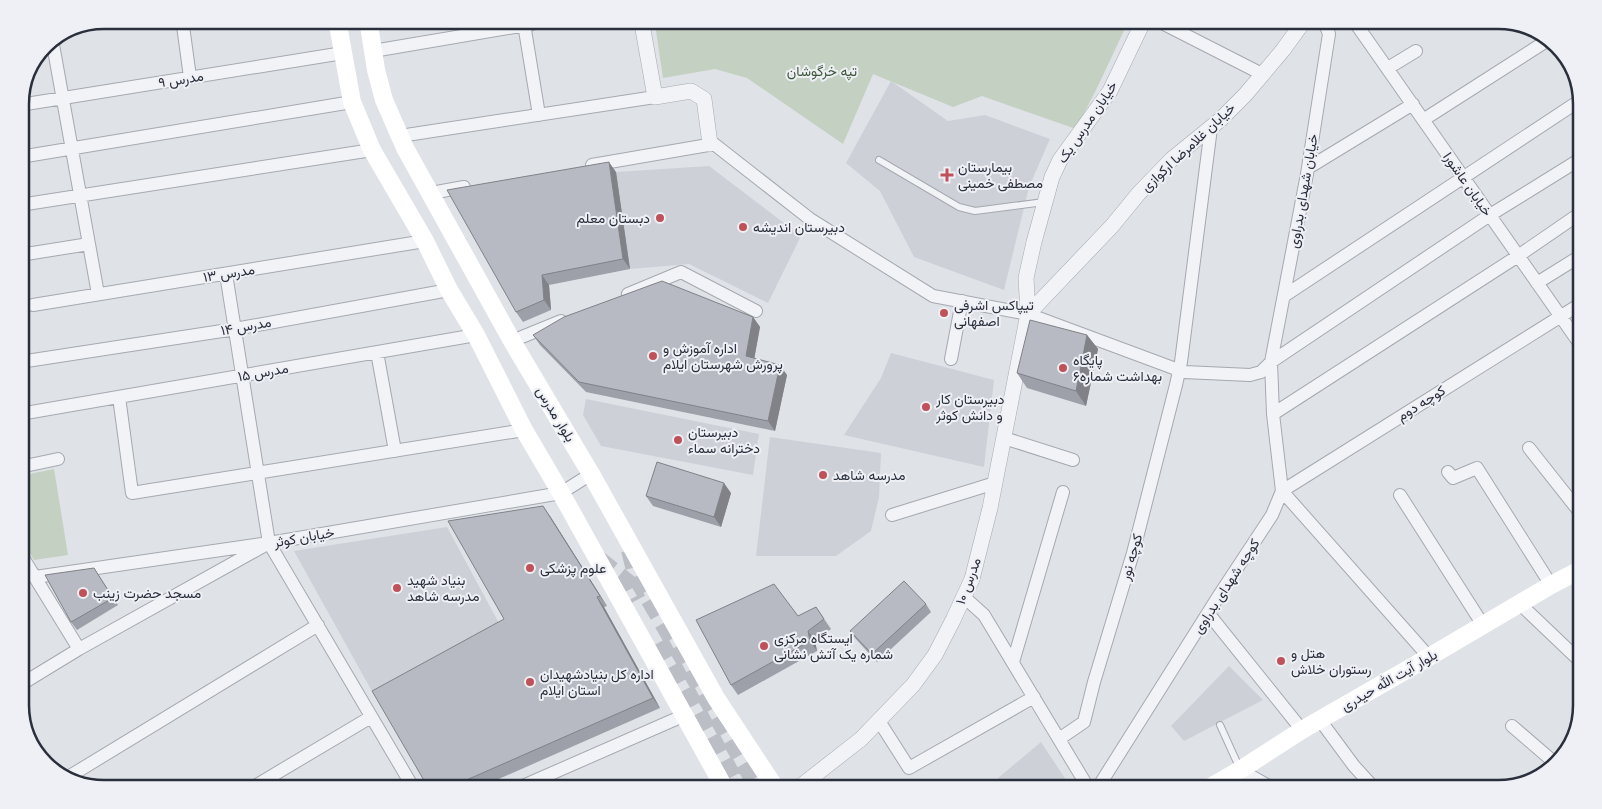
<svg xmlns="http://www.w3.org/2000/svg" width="1602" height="809" viewBox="0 0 1602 809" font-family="Raleway,Vazirmatn,sans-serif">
<rect width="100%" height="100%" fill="#dfe2e7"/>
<path fill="#ced0d8" d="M891 81 948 121 985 115 1050 139 1029 187 1004 290 914 257 880 191 846 163Z
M709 166 801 236 768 303 689 264 630 269 616 172Z
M891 353 994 380 984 467 844 435 881 378Z
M586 399 759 434 753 475 601 446 583 415Z
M770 437 881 453 879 497 871 531 836 556H756Z
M447 527 500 625 374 695 294 551Z
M1229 666 1263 700 1184 741 1171 726Z
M1041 742 1072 789H985Z"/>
<path fill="#c4d0c1" d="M1128 22 1097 88 1076 129 982 96 953 107 873 74 843 144 747 78 715 69 663 78 655 24Z
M54 469 68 555 34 560 20 537V476Z"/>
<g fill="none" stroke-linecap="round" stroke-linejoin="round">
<path stroke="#bbbec5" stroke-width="18" stroke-dasharray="18 9" stroke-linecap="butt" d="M630 550 637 578 759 789
M598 559 628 583 637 600
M660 642 739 789"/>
<g stroke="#a5a9b0" stroke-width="8">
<path id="service" d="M879 160 959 207 975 211 1044 202
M1220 725 1240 769"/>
</g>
<g stroke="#a5a9b0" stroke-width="14">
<path id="minor" d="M1158 21 1262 74
M1354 21 1582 347
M524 24 539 115
M183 26 190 77
M52 39 98 294
M373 51 532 24
M1388 68 1416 51
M20 105 343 53
M1423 120 1548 40
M400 136 655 97
M20 157 352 102
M592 165 714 144 810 219 933 296 1028 314 1184 372 1250 375 1261 372 1271 362 1490 215 1582 158
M1308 168 1413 104
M431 193 464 187
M20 205 372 150
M20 255 89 244
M226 274 269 543 414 789
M1537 283 1582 255
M628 294 681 272 756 311
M1284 296 1582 99
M33 305 425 241
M512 341 561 321
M377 352 395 451
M951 359 962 301
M20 362 235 329 449 290
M119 397 132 493 524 430
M20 414 476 335
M1273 414 1518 256 1582 212
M1004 438 1073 460
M1529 448 1582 515
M20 467 58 459
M1448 472 1453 478 1477 468 1551 585
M1400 495 1483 625
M892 515 995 483
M20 553 79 649
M35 577 262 544
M964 597 984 615 1089 789
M1519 603 1582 663
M1208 613 1302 730
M1429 657 1282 491 1582 303
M1013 662 1063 492
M20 685 79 649 269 543 561 493 591 474
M1320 720 1354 766 1375 789
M879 721 909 768 1034 697
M1512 726 1555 763
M1059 739 1084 722 1094 682 1133 553 1176 385 1181 362 1211 128
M1240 770 1274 789
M65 779 318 625
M250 789 371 717
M516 789 685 715
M1097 789 1218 597 1272 515 1282 491 1273 414 1271 362 1307 174 1329 34 1324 21"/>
</g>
<g stroke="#a5a9b0" stroke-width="16">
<path id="tertiary" d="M642 24 655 97 691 91 704 99 710 144
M1028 314 1112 226 1139 193 1172 159 1220 120 1245 95 1283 50 1304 21
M797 789 861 739 913 685 935 655 953 620 972 579 990 508 1028 314 1026 278 1034 242 1052 177 1060 160 1110 91 1143 22"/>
</g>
<use href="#service" stroke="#f2f3f6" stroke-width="6"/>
<use href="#minor" stroke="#f2f3f6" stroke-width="12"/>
<use href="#tertiary" stroke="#f2f3f6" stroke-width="15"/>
<path stroke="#fff" stroke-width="18" d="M338 25 352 102 372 150 425 241 449 290 476 335 524 430 561 493 725 789
M369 25 376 70 384 100 405 148 512 341 591 474 716 698 776 789
M1207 789 1240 770 1302 730 1429 657 1551 585 1582 569"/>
</g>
<path fill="#9da0a8" d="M616 172 630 269 549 285 551 310 523 322 516 312Z
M753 317 760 327 754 358 787 375 775 431 586 392 540 345 533 335Z
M1087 335 1098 349 1086 406 1027 388 1017 373Z
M731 493 721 527 653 506 646 496Z
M550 516 607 606 604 607 660 708 476 789H429Z
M94 568 118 605 77 630 71 622Z
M926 604 931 612 877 662 855 638 850 631Z
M816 607 831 629 815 641 817 651 738 695 731 685 798 616Z"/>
<path fill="#808288" d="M609 162 616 172 630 269 623 259Z
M542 275 549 285 551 310 544 300Z
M753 317 760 327 753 366 746 356Z
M1087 335 1098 349 1086 406 1076 391Z
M780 365 787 375 775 431 768 421Z
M724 483 731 493 721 527 714 517Z
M543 506 550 516 607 606 600 596Z
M597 597 604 607 660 708 653 698Z
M808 631 815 641 817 651 810 641Z"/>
<path fill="#b7bac3" stroke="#808288" d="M609 162 623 259 542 275 544 300 516 312 447 190Z
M662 281 753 317 746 356 780 365 768 421 579 382 533 335 564 317Z
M1030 320 1087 335 1076 391 1017 373Z
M657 462 724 483 714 517 646 496Z
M543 506 600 596 597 597 653 698 446 789H429L372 691 504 619 448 521Z
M94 568 113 598 71 622 45 575Z
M904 581 926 604 872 654 850 631Z
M774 584 798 616 816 607 824 619 808 631 810 641 731 685 696 620Z"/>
<g fill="#be5258" stroke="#eff0f5" stroke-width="2">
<path d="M944.5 167.5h5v5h5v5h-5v5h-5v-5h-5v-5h5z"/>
<circle cx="660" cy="218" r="5"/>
<circle cx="743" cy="227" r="5"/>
<circle cx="944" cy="313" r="5"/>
<circle cx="653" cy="356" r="5"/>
<circle cx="1063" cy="368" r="5"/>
<circle cx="926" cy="407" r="5"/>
<circle cx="678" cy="440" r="5"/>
<circle cx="823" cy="475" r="5"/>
<circle cx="530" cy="568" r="5"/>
<circle cx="397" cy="588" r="5"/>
<circle cx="83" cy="593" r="5"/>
<circle cx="764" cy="646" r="5"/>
<circle cx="1281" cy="661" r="5"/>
<circle cx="530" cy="682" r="5"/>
</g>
<g text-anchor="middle" stroke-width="4" stroke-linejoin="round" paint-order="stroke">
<g font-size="14" fill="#3c5639" stroke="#eff0f5">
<text x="822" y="76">تپه خرگوشان</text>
</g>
<g font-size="14" fill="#2a2f3c" stroke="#eff0f5">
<text transform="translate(181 79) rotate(-9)" y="5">مدرس ۹</text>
<text transform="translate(1087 122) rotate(-56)" y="5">خیابان مدرس یک</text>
<text transform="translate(1188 147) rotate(-43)" y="5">خیابان غلامرضا ارکوازی</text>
<text transform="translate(1468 184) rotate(55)" y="5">خیابان عاشورا</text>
<text transform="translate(1303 191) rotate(-80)" y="5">خیابان شهدای بدراوی</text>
<text transform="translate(229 273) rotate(-9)" y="5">مدرس ۱۳</text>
<text transform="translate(246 326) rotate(-10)" y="5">مدرس ۱۴</text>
<text transform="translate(263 372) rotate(-10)" y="5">مدرس ۱۵</text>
<text transform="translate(1421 403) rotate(-32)" y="5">کوچه دوم</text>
<text transform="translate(556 414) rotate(59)" y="5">بلوار مدرس</text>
<text transform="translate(304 537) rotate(-10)" y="5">خیابان کوثر</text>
<text transform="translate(1131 557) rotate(-74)" y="5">کوچه نور</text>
<text transform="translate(968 581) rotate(-70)" y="5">مدرس ۱۰</text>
<text transform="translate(1226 586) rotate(-57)" y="5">کوچه شهدای بدراوی</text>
<text transform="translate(1389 680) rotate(-30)" y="5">بلوار آیت الله حیدری</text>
</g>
<g font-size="14" fill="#2a2f3c" stroke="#eff0f5" text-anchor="start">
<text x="958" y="172">بیمارستان<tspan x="958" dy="16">مصطفی خمینی</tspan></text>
<text x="650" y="223" text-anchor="end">دبستان معلم</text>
<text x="753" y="232">دبیرستان اندیشه</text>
<text x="954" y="310">تیپاکس اشرفی<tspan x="954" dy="16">اصفهانی</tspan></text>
<text x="663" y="353">اداره آموزش و<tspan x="663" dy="16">پرورش شهرستان ایلام</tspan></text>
<text x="1073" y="365">پایگاه<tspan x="1073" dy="16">بهداشت شماره۶</tspan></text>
<text x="936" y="404">دبیرستان کار<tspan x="936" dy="16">و دانش کوثر</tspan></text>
<text x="688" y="437">دبیرستان<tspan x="688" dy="16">دخترانه سماء</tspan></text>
<text x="833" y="480">مدرسه شاهد</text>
<text x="540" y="573">علوم پزشکی</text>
<text x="407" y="585">بنیاد شهید<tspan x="407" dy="16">مدرسه شاهد</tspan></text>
<text x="93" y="598">مسجد حضرت زینب</text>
<text x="774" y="643">ایستگاه مرکزی<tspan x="774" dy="16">شماره یک آتش نشانی</tspan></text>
<text x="1291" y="658">هتل و<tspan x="1291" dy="16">رستوران خلاش</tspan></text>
<text x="540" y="679">اداره کل بنیادشهیدان<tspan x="540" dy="16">استان ایلام</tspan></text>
</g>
</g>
<path d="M0 0H1602V809H0ZM104 29H1498A75 75 0 0 1 1573 104V705A75 75 0 0 1 1498 780H104A75 75 0 0 1 29 705V104A75 75 0 0 1 104 29Z" fill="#eff0f5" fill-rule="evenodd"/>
<path fill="none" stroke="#2a2f3c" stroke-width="2.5" d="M104 29H1498A75 75 0 0 1 1573 104V705A75 75 0 0 1 1498 780H104A75 75 0 0 1 29 705V104A75 75 0 0 1 104 29Z"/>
</svg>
